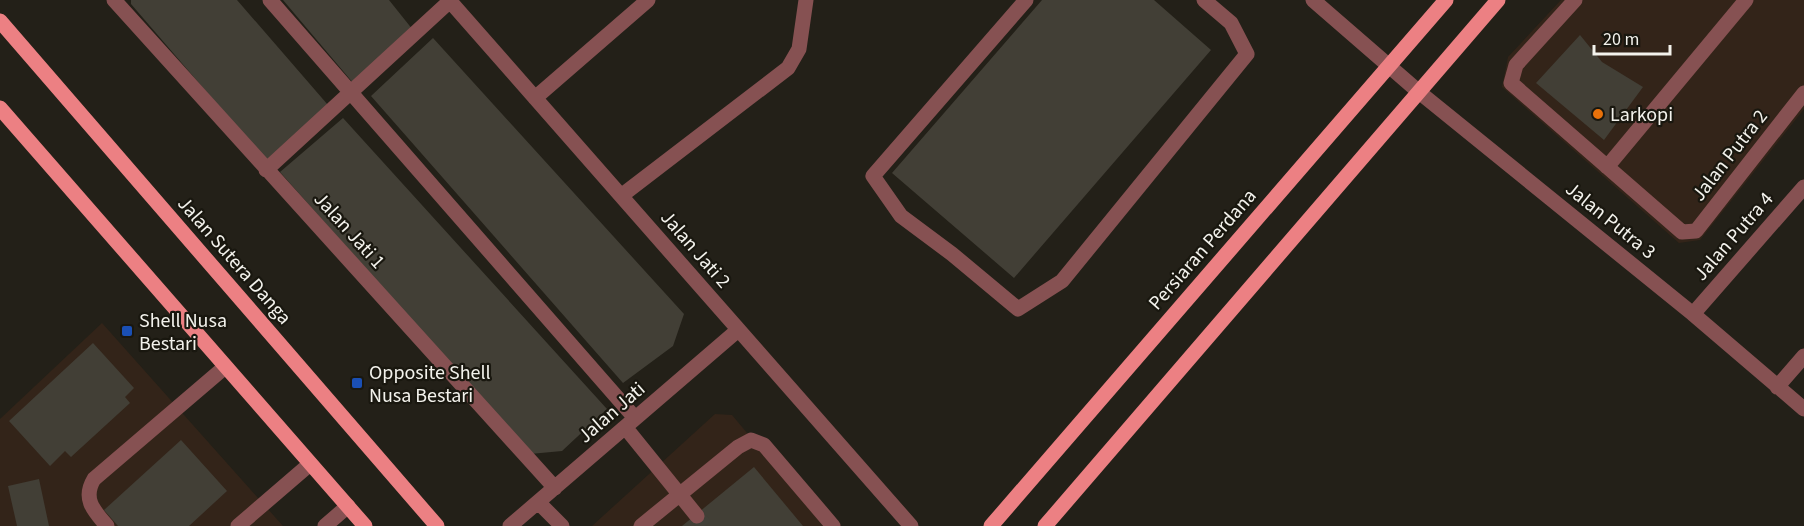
<svg xmlns="http://www.w3.org/2000/svg" width="1804" height="526" viewBox="0 0 1804 526" font-family="'Source Sans 3',sans-serif">
<rect width="100%" height="100%" fill="#232018"/>
<path fill="#332419" d="M1561 0H1804V109L1700 240 1679 243 1502 87 1508 57Z
M102 323 283 526H0V419Z
M715 414 732 415 825 526H592Z"/>
<path fill="#423f36" d="M131 0H237L328 105 267 162 131 4Z
M283 0H389L413 30 354 84Z
M1042 0H1154L1211 50 1014 278 892 173Z
M1580 35 1602 62 1643 87 1604 140 1536 83Z
M433 38 684 314 673 346 623 383 371 96Z
M343 118 607 409 562 451 530 454 280 172Z
M93 343 134 388 125 397 130 403 71 457 65 451 50 466 9 421Z
M181 440 227 491 189 526H118L104 510Z
M754 467 803 526H682Z
M39 479 49 526H17L8 486Z"/>
<g fill="none" stroke-linecap="round" stroke-linejoin="round">
<path stroke="#424038" stroke-width="15" stroke-dasharray="15 8" stroke-linecap="butt" d="M697 516 705 526"/>
<path stroke="#865152" stroke-width="15" d="M114 0 555 488
M270 0 635 418
M449 0 911 526
M1026 0 873 176 901 216 952 254 1018 309 1062 281 1247 54 1231 23 1204 0
M1313 0 1419 92 1693 314 1804 409
M1575 0 1516 65 1511 83 1682 232 1696 231 1804 93
M535 98 648 0
M1607 167 1746 0
M266 170 450 1
M621 196 788 68 799 49 806 0
M1693 314 1804 187
M1777 387 1804 356
M625 427 697 516
M538 502 562 526
M107 526C94 511 82 499 94 479L225 367
M238 526 310 464
M325 526 348 506
M510 526 738 330
M641 526 738 447 751 440 764 445 833 526"/>
<path stroke="#ec8083" stroke-width="15" d="M0 21 437 526
M0 108 365 526
M991 526 1446 0
M1045 526 1498 0"/>
</g>
<circle fill="#e8710a" stroke="#19170f" stroke-width="2" cx="1598" cy="114" r="6"/>
<g fill="#1a4fb4" stroke="#19170f" stroke-width="2">
<rect x="121" y="325" width="12" height="12" rx="3"/>
<rect x="351" y="377" width="12" height="12" rx="3"/>
</g>
<g text-anchor="middle" stroke-width="4.5" stroke-linejoin="round" paint-order="stroke">
<g font-size="20" fill="#f3f2ec" stroke="#19170f" text-anchor="start">
<text x="1610" y="121">Larkopi</text>
<text x="139" y="327">Shell Nusa<tspan x="139" dy="23">Bestari</tspan></text>
<text x="369" y="379">Opposite Shell<tspan x="369" dy="23">Nusa Bestari</tspan></text>
</g>
<g font-size="20" fill="#f3f2ec" stroke="#19170f">
<text transform="translate(1729 155) rotate(-52)" y="7">Jalan Putra 2</text>
<text transform="translate(1611 220) rotate(39)" y="7">Jalan Putra 3</text>
<text transform="translate(350 230) rotate(48)" y="7">Jalan Jati 1</text>
<text transform="translate(1733 236) rotate(-49)" y="7">Jalan Putra 4</text>
<text transform="translate(696 249) rotate(49)" y="7">Jalan Jati 2</text>
<text transform="translate(1202 249) rotate(-49)" y="7">Persiaran Perdana</text>
<text transform="translate(235 260) rotate(49)" y="7">Jalan Sutera Danga</text>
<text transform="translate(611 412) rotate(-41)" y="7">Jalan Jati</text>
</g>
</g>
<path d="M1594 45v9h76v-9" fill="none" stroke="#f3f2ec" stroke-width="3"/>
<text x="1603" y="45" font-size="18" fill="#f3f2ec" stroke="#19170f" stroke-width="4.5" paint-order="stroke">20 m</text>
</svg>
